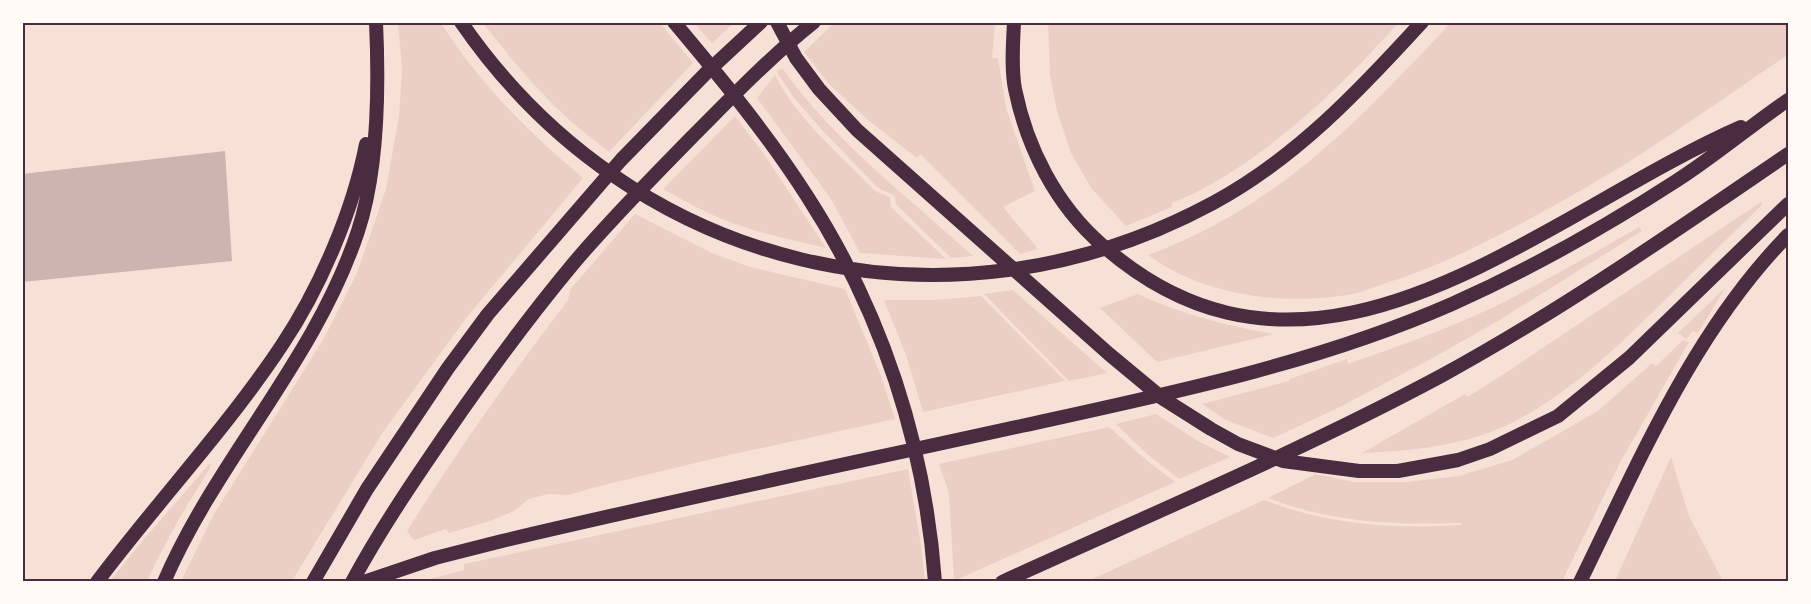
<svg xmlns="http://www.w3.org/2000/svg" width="1811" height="604" viewBox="0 0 1811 604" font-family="Poppins,sans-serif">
<rect width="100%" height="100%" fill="#f7e1d7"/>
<path fill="#ebcfc5" d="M835 22 995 23 992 58H998L1006 108 1035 191 1003 207 1038 249 1020 254 920 154 917 158 868 120 828 83 804 52Z
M398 23H441C479 83 529 133 583 178L467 317 383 432 292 581H181L214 514 323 340 357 273 386 189 399 116 402 69Z
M483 23H660L693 63 609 152C597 142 584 133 573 123 539 93 510 58 483 23Z
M694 23H734L712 43Z
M1048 23V22L1398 23C1340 89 1255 170 1172 203V207L1126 226 1091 188 1071 153 1057 111 1050 75Z
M1450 23H1788V55C1733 91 1679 131 1622 166 1578 193 1533 218 1487 241 1454 258 1419 273 1383 284 1372 288 1360 293 1348 295 1281 305 1204 296 1148 255 1249 218 1324 155 1397 79 1415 60 1434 42 1450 23Z
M782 68C834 141 907 196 973 256L951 258 896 204 895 196 878 188 823 131 794 98 777 72Z
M775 75C796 118 842 157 875 191L890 197 891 207 946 259 860 253 831 199 757 98Z
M735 116 766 157 826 248C794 240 761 234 730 222 706 213 684 201 663 189Z
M1761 202 1762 205C1731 235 1699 266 1668 297 1616 348 1564 401 1496 430 1453 447 1408 451 1362 453L1465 394 1467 397 1498 378Z
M635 214 712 253 750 267 845 289 881 376 895 419 720 457 592 488 569 495 548 494 529 499 514 511 490 521 449 533 446 529 414 540 407 531C457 451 511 375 568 300L570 290Z
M1639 227 1642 231 1498 321 1429 360 1336 409 1273 438 1226 420 1202 404 1289 381V379L1347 359 1348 364C1397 347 1447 329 1494 307 1543 282 1591 255 1639 227Z
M1726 287 1698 333 1693 331 1686 339 1678 333Z
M1013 290 1107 373 1069 381 984 294Z
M1138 294C1183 315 1225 325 1274 334L1157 362 1100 308Z
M981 296 1065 381 923 412 906 355 884 300H934Z
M1683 340 1689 342 1621 461 1562 581H1088L1264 500C1330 525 1392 529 1461 525V523C1393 525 1333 523 1268 498L1316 474 1354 482H1406L1459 476 1512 460 1598 411 1652 363 1656 366Z
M1156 414 1200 442 1230 457 1179 479 1147 454 1116 424Z
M1109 427 1144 458 1175 482 954 581 949 493 939 464Z
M1671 457 1689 516 1723 581H1615Z
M211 462 209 470C186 506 165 542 147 581H110L144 539Z
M908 469 921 545 925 581H422L464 570V564Z"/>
<path fill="#ccb4b1" d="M225 151 232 261 22 282V174Z"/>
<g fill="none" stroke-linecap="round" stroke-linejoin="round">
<path stroke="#4a2c40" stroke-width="14" d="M461 22C632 271 948 346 1213 203 1295 159 1360 90 1422 22
M674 22C721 78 768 135 807 196 882 312 925 444 935 582
M777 22 796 58 819 89 857 130 1109 354 1162 398 1211 429 1238 444 1283 461 1359 471H1398L1458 460 1490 449 1558 416 1629 358 1788 204
M1014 22C1013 44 1011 68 1015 89 1027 148 1056 205 1102 245 1317 434 1540 215 1741 127
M97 582C157 502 227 428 282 345 320 288 353 211 366 144
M164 582C217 459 316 359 358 231 378 171 379 86 376 22
M313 582 367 489 448 368 488 314 621 160 707 72 761 22
M352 582C380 530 414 480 447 432 487 374 528 318 573 264 610 220 651 179 691 138 731 98 770 57 814 22
M364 582 435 558 502 541C674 500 848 464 1021 426 1167 394 1315 364 1452 304 1530 269 1605 227 1676 181 1715 156 1750 126 1788 100
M1002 582C1149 515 1299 452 1441 376 1562 310 1675 231 1788 154
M1580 582C1639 462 1693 332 1788 235"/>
</g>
<rect width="1811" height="604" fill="none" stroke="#fffaf5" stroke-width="48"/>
<rect x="24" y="24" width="1763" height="556" fill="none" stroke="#4a2c40" stroke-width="2"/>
</svg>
